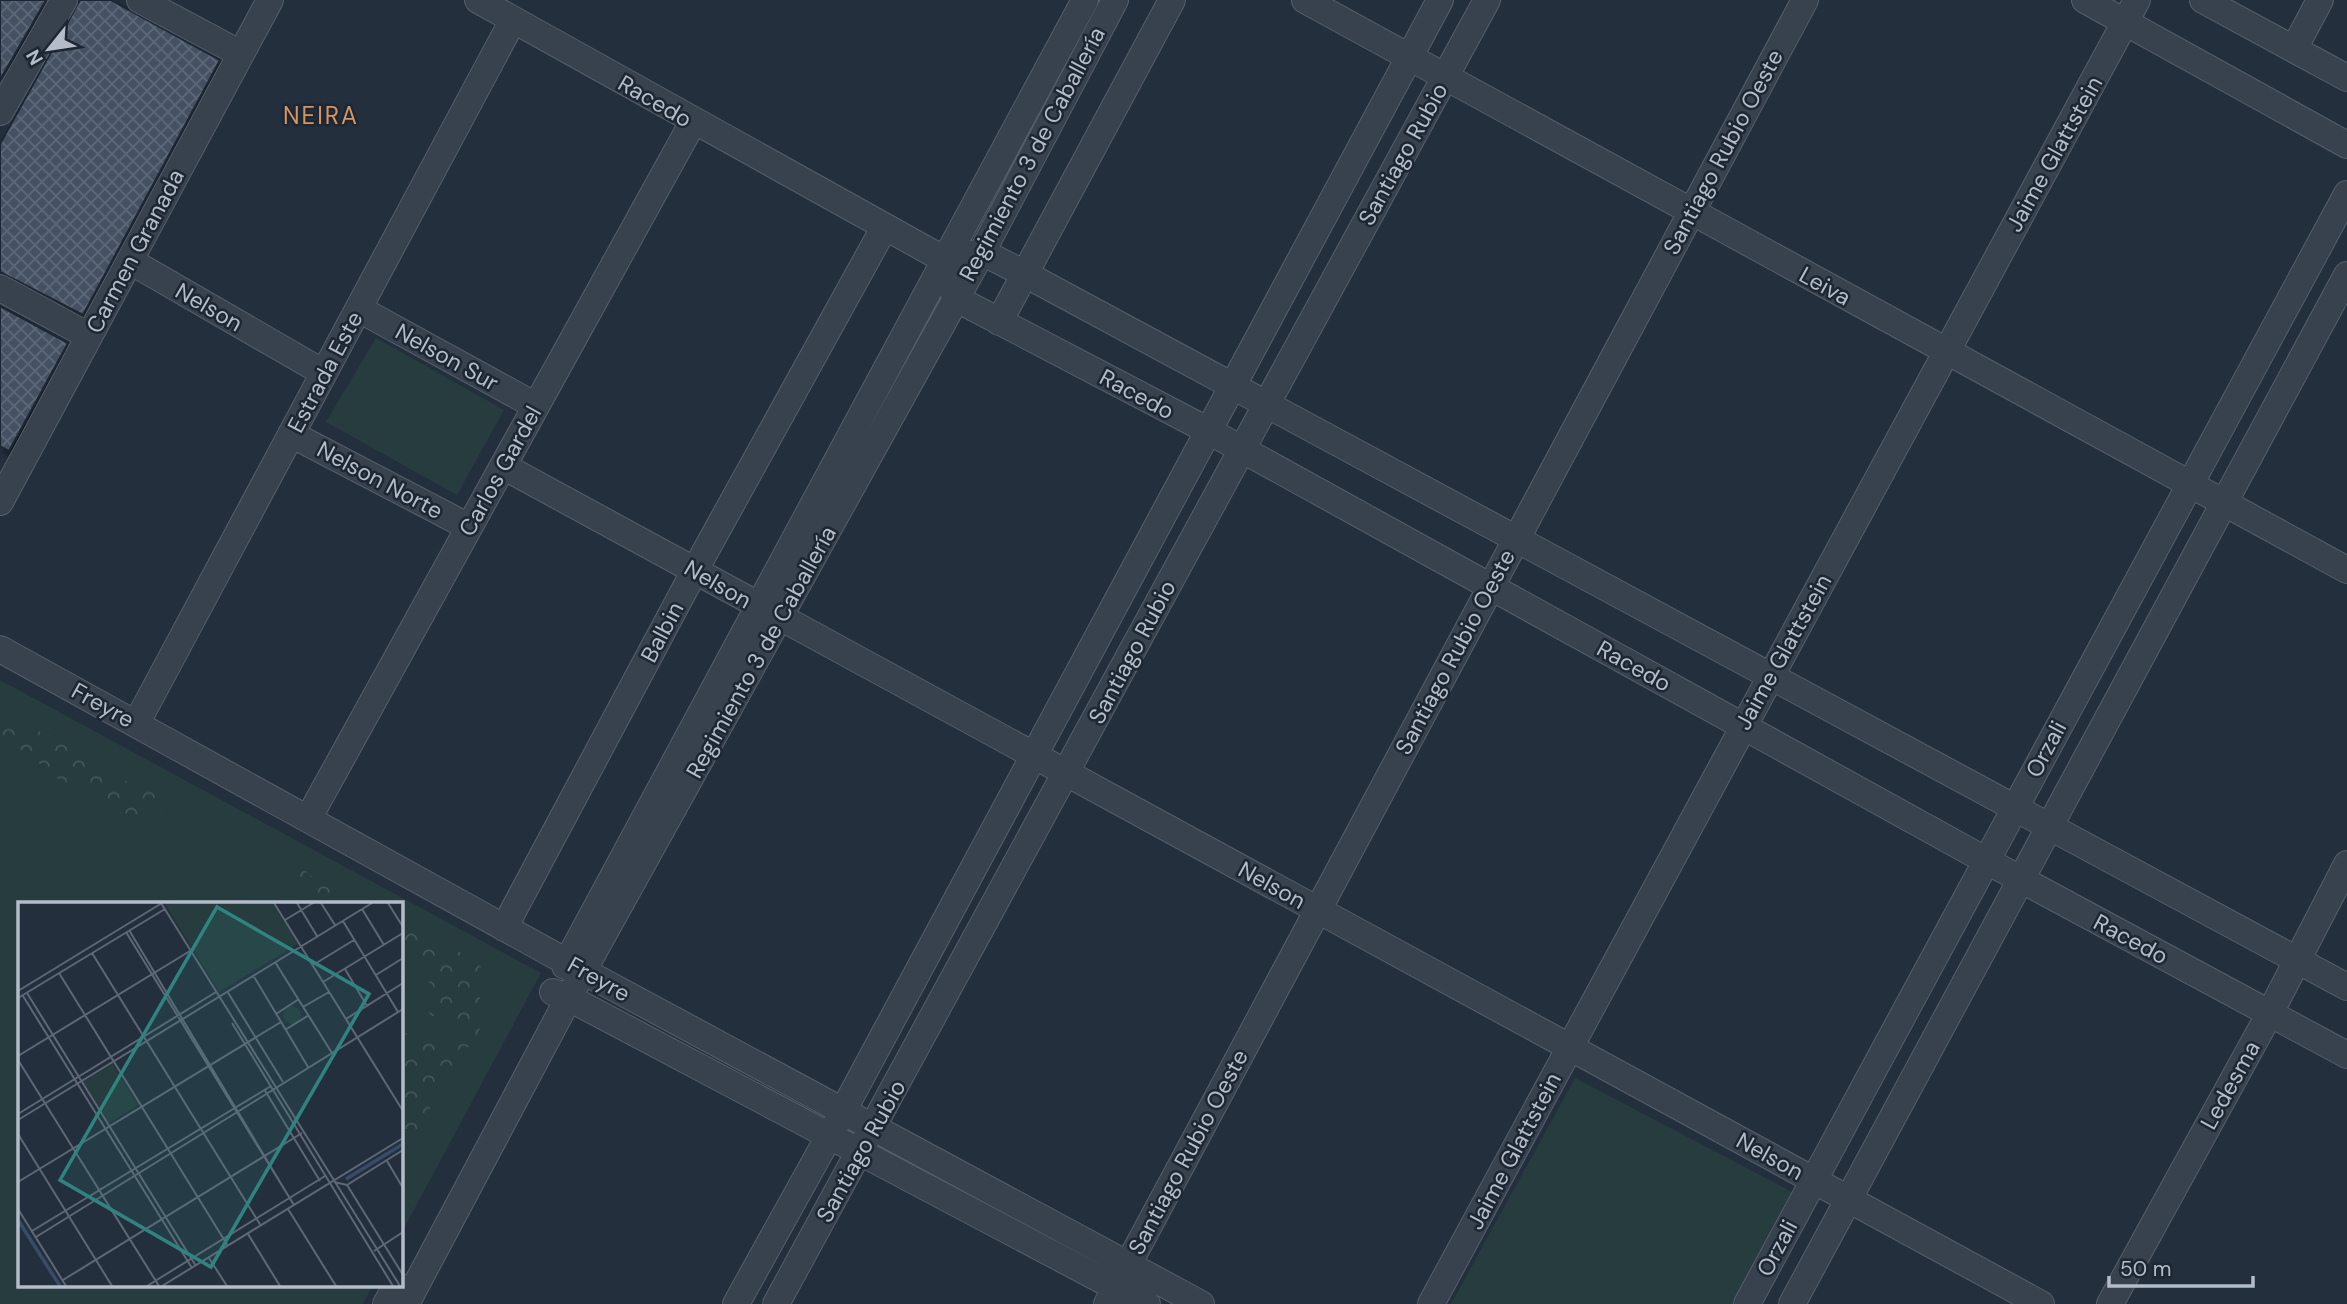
<svg xmlns="http://www.w3.org/2000/svg" width="2347" height="1304" viewBox="0 0 2347 1304" font-family="'DM Sans',sans-serif">
<defs>
<pattern id="forest-crowns" width="20" height="18" patternUnits="userSpaceOnUse" patternTransform="scale(1.75)"><rect width="20" height="18" fill="#263c3f"/><path d="M2 6a3 3 0 1 1 6 0M12 15a3 3 0 1 1 6 0" fill="none" stroke="#435659"/></pattern>
<pattern id="building-cross-hatch" width="8" height="8" patternUnits="userSpaceOnUse" patternTransform="scale(1.75)"><rect width="8" height="8" fill="#455162"/><path d="M0 0l8 8M0 8l8-8" fill="none" stroke="#5d6877"/></pattern>
<filter id="shadow"><feDropShadow dx="6" dy="6" stdDeviation="3.5" flood-color="#0009"/></filter>
</defs>
<rect width="100%" height="100%" fill="#242f3e"/>
<path fill="#263c3f" d="M376 338 504 410 457 495 326 422Z
M0 680 541 973 401 1234V903H19V1285H373L363 1304H0Z
M1575 1078 1796 1194 1738 1304H1451Z"/>
<path fill="url(#forest-crowns)" d="M0 714C17 728 36 728 55 738 72 746 81 762 97 772 119 784 151 779 163 803L161 811 146 823 133 819 101 794 75 790 45 770 34 757 0 739Z
M297 863 319 883 344 889 370 903C333 903 313 907 286 877L288 864Z
M401 922 475 960 482 968 483 975 475 981 476 993 489 1010 472 1046 459 1050 447 1085 431 1102C426 1130 437 1136 405 1148L401 1163V1041L406 1033 443 1041 455 1032 453 1023 442 1016H430L426 999 430 985 428 976 401 946Z"/>
<path fill="url(#building-cross-hatch)" stroke="#1f2835" stroke-width="2" filter="url(#shadow)" d="M0 0H46L0 80Z
M80 0H111L220 60 83 315 0 272V144Z
M0 306 68 343 9 451 0 446Z"/>
<g fill="none" stroke-linecap="round" stroke-linejoin="round">
<g stroke="#565f6c" stroke-width="28">
<path id="minor" d="M140 0 241 54
M478 0 945 260 982 252 1025 274 2347 987
M1305 0 2347 570
M2085 0 2347 145
M2203 0 2347 78
M2294 49 2320 0
M0 112 64 0
M945 260 955 298 1207 430 1987 861 2347 1055
M130 261 324 373
M0 288 89 336
M359 309 536 406
M999 322 1172 0
M291 434 469 527
M503 466 2041 1304
M0 502 270 0
M0 649 583 971 1201 1304
M136 724 513 20
M308 819 693 122
M504 928 695 570 884 228
M565 966 1085 0
M553 992 569 998 1147 1304
M386 1304 397 1285
M406 1304 583 971 982 252 1115 0
M736 1304 843 1111 1440 0
M776 1304 1487 0
M1107 1304 1805 0
M1431 1304 2137 0
M1747 1304 2347 194
M1792 1304 2347 275
M2110 1304 2270 1013 2347 864"/>
</g>
<use href="#minor" stroke="#38414e" stroke-width="26"/>
</g>
<g text-anchor="middle" stroke-width="5" stroke-linejoin="round" paint-order="stroke">
<g font-size="23" fill="#b4bcc9" stroke="#1d2633">
<text transform="translate(655 101) rotate(30)" y="8">Racedo</text>
<text transform="translate(1723 152) rotate(-62)" y="8">Santiago Rubio Oeste</text>
<text transform="translate(1032 154) rotate(-62)" y="8">Regimiento 3 de Caballería</text>
<text transform="translate(1403 154) rotate(-61)" y="8">Santiago Rubio</text>
<text transform="translate(2054 154) rotate(-61)" y="8">Jaime Glattstein</text>
<text transform="translate(135 251) rotate(-62)" y="8">Carmen Granada</text>
<text transform="translate(1825 286) rotate(29)" y="8">Leiva</text>
<text transform="translate(209 307) rotate(30)" y="8">Nelson</text>
<text transform="translate(447 357) rotate(29)" y="8">Nelson Sur</text>
<text transform="translate(325 372) rotate(-62)" y="8">Estrada Este</text>
<text transform="translate(1137 394) rotate(28)" y="8">Racedo</text>
<text transform="translate(500 471) rotate(-61)" y="8">Carlos Gardel</text>
<text transform="translate(380 480) rotate(28)" y="8">Nelson Norte</text>
<text transform="translate(718 584) rotate(30)" y="8">Nelson</text>
<text transform="translate(662 632) rotate(-62)" y="8">Balbin</text>
<text transform="translate(761 652) rotate(-61)" y="8">Regimiento 3 de Caballería</text>
<text transform="translate(1132 652) rotate(-62)" y="8">Santiago Rubio</text>
<text transform="translate(1455 652) rotate(-62)" y="8">Santiago Rubio Oeste</text>
<text transform="translate(1783 652) rotate(-61)" y="8">Jaime Glattstein</text>
<text transform="translate(1634 666) rotate(29)" y="8">Racedo</text>
<text transform="translate(103 705) rotate(29)" y="8">Freyre</text>
<text transform="translate(2046 749) rotate(-62)" y="8">Orzali</text>
<text transform="translate(1272 885) rotate(29)" y="8">Nelson</text>
<text transform="translate(2131 939) rotate(28)" y="8">Racedo</text>
<text transform="translate(599 979) rotate(29)" y="8">Freyre</text>
<text transform="translate(2230 1085) rotate(-61)" y="8">Ledesma</text>
<text transform="translate(861 1151) rotate(-61)" y="8">Santiago Rubio</text>
<text transform="translate(1514 1151) rotate(-62)" y="8">Jaime Glattstein</text>
<text transform="translate(1188 1152) rotate(-62)" y="8">Santiago Rubio Oeste</text>
<text transform="translate(1770 1156) rotate(29)" y="8">Nelson</text>
<text transform="translate(1777 1248) rotate(-62)" y="8">Orzali</text>
</g>
<g font-size="24" letter-spacing="2" fill="#d59563" stroke="#1d2633">
<text x="321" y="124">NEIRA</text>
</g>
</g>
<g transform="translate(18 902)">
<rect width="385" height="385" fill="#242f3e"/>
<path d="M254 1 280 42 201 90 147 2ZM265 113a9 9 0 1 1 18 0a9 9 0 1 1-18 0ZM95 162 120 203 91 221 65 180Z" fill="#263c3f"/>
<path d="M189 45 203 70 200 76 230 69 207 83 200 81 183 52Z" fill="#263c3f"/>
<path fill="none" stroke="#394c67" stroke-width="3.5" d="M328 277 385 242M0 318 42 384"/>
<path fill="none" stroke="#5e6776" stroke-width="2" d="M143 1 382 384M256 1 385 209M279 1 299 34M303 1 317 23M370 1 385 25M344 7 366 43M267 18 295 1M325 19 380 110M111 28 274 300M108 30 276 303M74 51 243 324M257 60 314 151M295 63 336 38M327 67 349 104M41 71 210 344M235 73 290 165M358 73 385 56M305 80 385 31M0 89 144 1M209 89 265 180M9 91 178 364M5 94 174 366M0 96 147 7M285 105 311 90M258 112 281 97M328 117 385 81M214 121 375 384M267 128 291 113M0 154 172 49M0 158 141 384M246 187 302 279M0 212 198 90M0 218 354 1M0 232 94 384M369 259 385 286M0 280 263 120M316 280 329 283 385 248M329 283 385 373M0 307 48 384M270 307 318 384M14 329 253 184M230 332 262 384M18 335 385 107M356 349 385 330M191 356 209 384M45 378 284 231M129 384 307 274M144 384 385 236"/>
<path fill="#308480" fill-opacity="0.15" stroke="#308480" stroke-width="3.5" d="M199 5 351 92 193 365 42 278Z"/>
<rect width="385" height="385" fill="none" stroke="#b4bcc9" stroke-width="3.5"/>
</g>
<g transform="translate(49 49) rotate(240)" stroke="#1d2633" stroke-width="5" paint-order="stroke">
<path d="M0-5L12 26L0 18L-12 26Z" fill="#b4bcc9"/>
<text y="-10" font-size="19" font-weight="bold" text-anchor="middle" fill="#b4bcc9">N</text>
</g>
<path d="M2109 1276v10h144v-10" fill="none" stroke="#b4bcc9" stroke-width="3.5"/>
<text x="2120" y="1276" font-size="21" fill="#b4bcc9" stroke="#1d2633" stroke-width="5" paint-order="stroke">50 m</text>
</svg>
